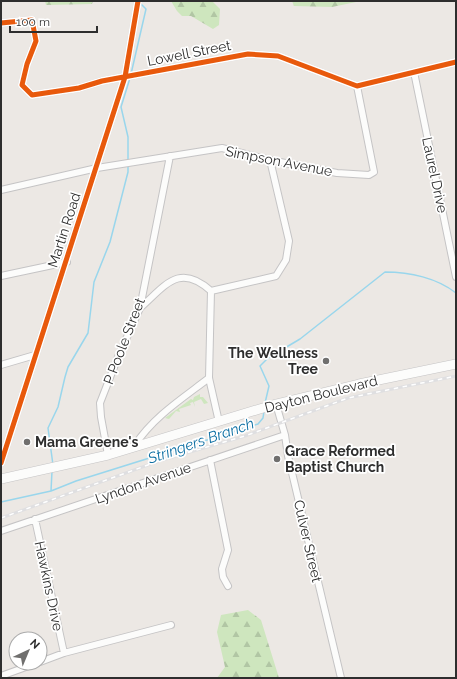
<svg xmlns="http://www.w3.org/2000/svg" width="457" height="679" viewBox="0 0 457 679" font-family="Raleway,sans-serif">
<defs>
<pattern id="forest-firs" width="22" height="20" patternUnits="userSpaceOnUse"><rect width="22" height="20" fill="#cee6be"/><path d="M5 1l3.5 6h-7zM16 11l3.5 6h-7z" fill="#b1c6a4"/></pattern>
</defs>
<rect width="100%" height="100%" fill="#ece8e4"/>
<path fill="#cee6be" d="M200 394V397H203L208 403 204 404 201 399 194 402 195 407 193 402 190 403 191 405 179 409 180 412 176 411 169 419 165 418 191 399 193 400 194 397Z"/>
<path fill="url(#forest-firs)" d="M45 1H93L92 4 46 5Z
M171 1H212L220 9 219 25 213 29 191 16H182L177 11Z
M292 1H361L332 7 294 6Z
M248 610 261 620 279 678H217L225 667 217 632 221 615Z"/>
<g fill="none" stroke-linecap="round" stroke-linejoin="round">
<path stroke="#99d6ec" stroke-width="1.5" d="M131 74 146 9 140 3
M128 162V137L121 107 130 78
M265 403 269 386 260 366 268 358 300 339 385 272C410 272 437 278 456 293
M53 465 48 428 58 407 65 377 68 367 88 333 94 282 110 242 128 172V166
M51 491 52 471
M1 502 51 491 76 481 258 424 263 418 264 411"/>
<g stroke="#c5c4c5" stroke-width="8">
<path id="minor" d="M1 23 32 20 36 41 27 64 22 85 32 95 79 88 102 81 248 54 278 56 357 86 456 62
M414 72 456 277
M1 190 97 168 222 148 270 160 337 173 369 175 374 172 357 86
M1 276 67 262
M211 291 209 378 219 422
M140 308C165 286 179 262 211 291L276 276 286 260 289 241 270 160
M1 365 35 355
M276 404 285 435 288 456 341 678
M135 445C153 417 183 398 209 378
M108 455 101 417 100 403 118 357 140 308 170 156
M210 460 228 550 222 569 223 577 228 586
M1 463 125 77 138 1
M35 519 64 653
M1 531 285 435
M40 662 64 653 171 625
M1 676 37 663"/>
</g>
<g stroke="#c5c4c5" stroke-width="10">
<path id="secondary" d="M1 479 108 455 276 404 359 384 456 364"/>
</g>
<use href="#minor" stroke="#fcfcfb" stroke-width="6"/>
<use href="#secondary" stroke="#fcfcfb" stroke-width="9"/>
<g stroke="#dfdfe1" stroke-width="3">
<path id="rail" d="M1 518 159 461 245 436 348 398 456 376"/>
</g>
<use href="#rail" stroke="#fff" stroke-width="1.5" stroke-dasharray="4.5" stroke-linecap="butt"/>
<g stroke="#fff" stroke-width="8">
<path id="cycleway" d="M1 23 32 20 36 41 27 64 22 85 32 95 79 88 102 81 248 54 278 56 357 86 456 62
M1 463 125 77 138 1"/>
</g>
<use href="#cycleway" stroke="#e8590c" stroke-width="5"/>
</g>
<g fill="#706f6e" stroke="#fff" stroke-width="1.5">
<circle cx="326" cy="361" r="4"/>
<circle cx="27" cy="442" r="4"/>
<circle cx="277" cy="459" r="4"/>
</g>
<g text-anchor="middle" stroke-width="3.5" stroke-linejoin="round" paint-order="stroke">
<g font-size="14" fill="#2e2e2e" stroke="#fff">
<text transform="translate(189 53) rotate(-11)" y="5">Lowell Street</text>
<text transform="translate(279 161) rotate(11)" y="5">Simpson Avenue</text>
<text transform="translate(435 175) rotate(78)" y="5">Laurel Drive</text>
<text transform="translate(64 230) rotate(-72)" y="5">Martin Road</text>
<text transform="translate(124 341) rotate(-69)" y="5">P Poole Street</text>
<text transform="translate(321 394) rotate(-14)" y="5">Dayton Boulevard</text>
<text transform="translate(143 483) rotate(-19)" y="5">Lyndon Avenue</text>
<text transform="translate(308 541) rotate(77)" y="5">Culver Street</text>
<text transform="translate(49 586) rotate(78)" y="5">Hawkins Drive</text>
</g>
<g font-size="14" font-weight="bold" fill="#2e2e2e" stroke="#fff" text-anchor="start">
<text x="318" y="358" text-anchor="end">The Wellness<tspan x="318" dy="16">Tree</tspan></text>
<text x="35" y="447">Mama Greene's</text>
<text x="285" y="456">Grace Reformed<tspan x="285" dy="16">Baptist Church</tspan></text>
</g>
<g font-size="15" font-style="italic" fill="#0d6fa3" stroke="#fff">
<text transform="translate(201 441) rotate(-19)" y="5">Stringers Branch</text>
</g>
</g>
<rect width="457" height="679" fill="none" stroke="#2e2e2e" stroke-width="4"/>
<g transform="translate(28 651) rotate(44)"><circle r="19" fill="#ffffff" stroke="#ababab"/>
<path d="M0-3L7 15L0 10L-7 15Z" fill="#706f6e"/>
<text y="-6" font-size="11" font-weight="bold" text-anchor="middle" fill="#2e2e2e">N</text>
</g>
<path d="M10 26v6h87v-6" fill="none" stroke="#2e2e2e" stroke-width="2"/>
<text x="16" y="26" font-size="12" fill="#2e2e2e" stroke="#ffffff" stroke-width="3" paint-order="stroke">100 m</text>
</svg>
